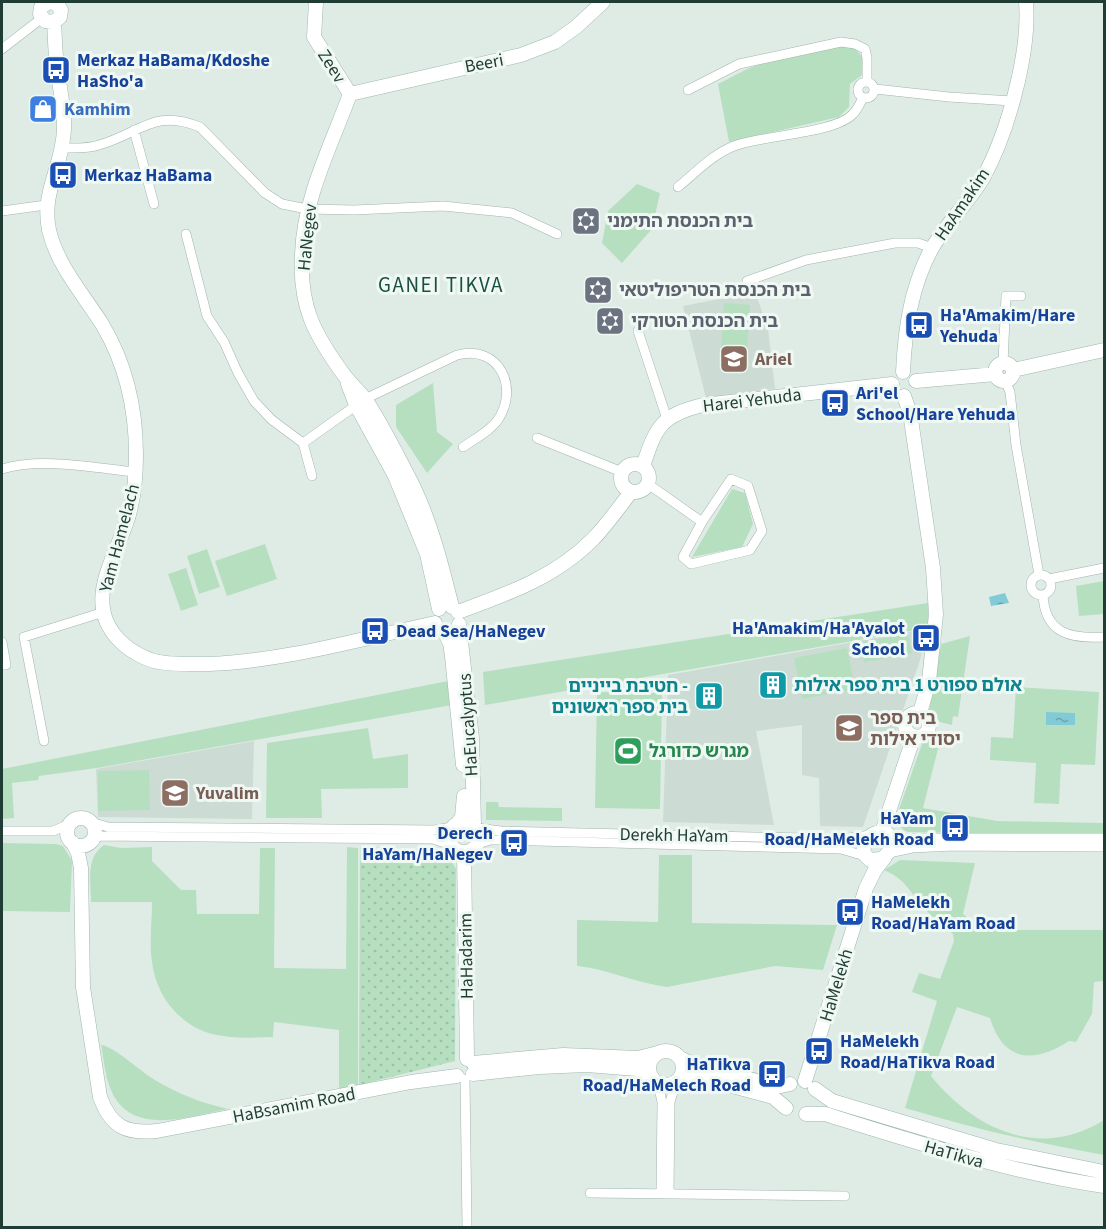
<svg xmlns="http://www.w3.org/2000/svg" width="1106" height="1229" viewBox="0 0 1106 1229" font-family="'Source Sans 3','Noto Sans Hebrew',sans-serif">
<defs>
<pattern id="grass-dots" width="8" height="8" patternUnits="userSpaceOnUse" patternTransform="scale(1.5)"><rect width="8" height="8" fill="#b6dfc0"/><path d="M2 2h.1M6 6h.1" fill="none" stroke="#9cc0a6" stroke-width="1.8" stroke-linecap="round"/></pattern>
<pattern id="water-ripples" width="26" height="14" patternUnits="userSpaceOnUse" patternTransform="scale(1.5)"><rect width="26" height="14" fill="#82cad6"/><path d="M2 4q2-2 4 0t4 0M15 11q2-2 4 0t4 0" fill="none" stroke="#6aa5ae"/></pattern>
</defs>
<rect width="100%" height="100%" fill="#dfece6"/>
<path fill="#cddbd5" d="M755 292 768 328 775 389 706 398 683 306Z
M926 629 920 660 863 827 820 826 819 778 802 775V725L756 731 774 825 663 822 668 675Z
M254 741 252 819 98 817 96 769Z"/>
<path fill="url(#grass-dots)" d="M360 847 436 850 449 857 456 869 455 1061 359 1085Z"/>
<path fill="#b6dfc0" d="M842 46 854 48 862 56V75L850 84 849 107 839 117 729 142 718 84 749 68 776 59Z
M637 184 660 193 652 229 622 263 602 243 608 211Z
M724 303 750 305 747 350 721 349Z
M433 383 437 432 453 444 427 473 396 427V405Z
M732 489 745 493 753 524 742 547 692 557Z
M265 544 277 579 227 596 215 561Z
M207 549 220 587 199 594 187 556Z
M186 568 198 605 181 611 168 574Z
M1104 581V614L1079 616 1076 586Z
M928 603V628L485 705 483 672Z
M908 634 912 654 864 662 861 642Z
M970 636 958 717 953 716 952 725 932 720 929 711 941 644Z
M847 648 855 689 802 699 794 658Z
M448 681 452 705 97 768 39 776 38 780 12 783 14 818 2 819V769Z
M1016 687 1099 692 1095 765 1061 764 1059 804 1034 803 1036 763 990 760 991 737 1013 738Z
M597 692 662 693 660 809 595 808Z
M368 728 373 759 408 754V788L321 789 322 818H266L267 743Z
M935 737H941L923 808 997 821 1104 823V836L908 832C899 829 898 821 898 812L922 744Z
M149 770 150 810 98 811V771Z
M486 802H498L499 807 562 808V821L486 820Z
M2 843 56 844 63 846 72 861 70 912 2 911Z
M104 845 121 848 152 847V861L181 890H196L197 914H259L260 848H275L274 968 346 969 347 847 358 848V1085L339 1089V1030L274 1022 273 1037C257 1037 239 1039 223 1036 185 1032 156 999 152 962 149 943 152 922 152 902H91C91 882 85 858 104 845Z
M659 855H692V923L837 925 823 970 775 966 667 987C636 983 608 969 577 966V920L658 922Z
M900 860 975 863 963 914 982 930H1104V981L1094 982 1092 1014 1076 1042 1069 1041C1034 1064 1003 1062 990 1018L957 1007 931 1076C975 1130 1040 1160 1104 1120V1155C1035 1143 972 1128 905 1108L937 1001 912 992 919 973 940 979 954 941 953 934C943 926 933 918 925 909 909 892 907 880 884 870Z
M101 1045C114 1046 141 1072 155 1080 178 1094 202 1103 228 1109 190 1116 131 1138 111 1090 105 1076 104 1060 101 1045Z"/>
<path fill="url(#water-ripples)" d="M1005 593 1009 603 991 606 989 597Z
M1046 712 1075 713V725H1046Z"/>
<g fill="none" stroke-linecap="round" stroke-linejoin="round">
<g stroke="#a2b4ad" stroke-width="10">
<path id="street" d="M2 49 42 18
M858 90a8 8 0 1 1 16 0a8 8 0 1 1-16 0Z
M875 89 949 97 1012 101
M688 90 739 64 841 42 855 44 865 49 867 58V82
M134 130 154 204
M62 148C75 148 87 149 99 145 141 133 154 108 200 127L265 193 282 204 307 209 354 210 443 206 512 213 557 234
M678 187C695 173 713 154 734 146 762 135 834 134 853 114 858 109 860 103 863 98
M2 211 46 205
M186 234 207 316 224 342 238 373 254 401 272 420 303 443
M747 281 806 260 895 243H918L932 248
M638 331 667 419
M1003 363 1006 296H1021
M1003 380 1007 385 1010 392 1016 445 1039 575
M537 438 622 472
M2 469C41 457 95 468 136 472
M312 476 303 443 365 399 457 355C500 344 520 389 497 421 489 432 473 440 463 447
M731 479 748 486 762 531 750 550 691 564 683 557 702 522Z
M648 484 702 522
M1031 585a10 10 0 1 1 20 0a10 10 0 1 1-20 0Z
M1049 579 1104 568
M1043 595C1045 634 1071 639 1104 637
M2 642 6 665H2
M44 741 24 637 104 612
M91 822 108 827 434 830 453 827
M476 828 501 831 842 839 871 835
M2 831H53L70 824
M890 835 902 838H1104
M94 838 98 836 433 839 451 845
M478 844 490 840H501L841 849 865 856
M889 853 912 848 954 846 1104 847
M465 1079 467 1228
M658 1084 662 1102 661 1194
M590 1193 845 1196
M669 1194 670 1102 676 1082"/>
</g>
<g stroke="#9db8ae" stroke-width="15">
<path id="secondary" d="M50 2 41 7 40 14 45 21 54 22
M51 2 57 4 61 10 60 17 54 22
M316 2 314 37 350 94
M54 22C55 37 55 51 57 66 59 87 65 108 64 129 63 166 41 192 49 230 57 265 83 294 102 324 126 364 136 409 136 455 136 476 134 498 128 518 115 559 82 603 120 641 130 651 146 660 159 662 175 665 192 664 208 664 285 661 360 639 435 623
M350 94C331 146 304 197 302 254 299 306 314 334 344 375 350 383 358 390 365 399 379 419 395 451 407 474 429 515 441 562 452 607
M350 94 521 55 555 42 576 27 603 2
M995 372a9 9 0 1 1 18 0a9 9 0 1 1-18 0Z
M1013 370 1104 350
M903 372C905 329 911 286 932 248 947 223 968 203 983 178 1008 133 1030 52 1026 2
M916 381 996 374
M348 384 356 405 395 476 427 554 439 609
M904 396 910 413 933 568 936 614 929 681 920 713
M621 478a14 14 0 1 1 28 0a14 14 0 1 1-28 0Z
M643 466C656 427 661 415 703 405L892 384
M458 612C507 594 556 577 593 539 607 525 619 507 631 492
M459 624 472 739 474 826
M444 631 450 643 452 656 463 765
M905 725a12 12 0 1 1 24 0a12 12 0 1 1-24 0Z
M67 832a14 14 0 1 1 28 0a14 14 0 1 1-28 0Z
M449 837a15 15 0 1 1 30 0a15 15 0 1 1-30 0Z
M457 824 462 817 464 796
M880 832C899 833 893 852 881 859L870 860 864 854C862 842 869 834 880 832Z
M882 832 914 736
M73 843 78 853 81 868 83 987 100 1097C111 1127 126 1134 157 1131L411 1082 457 1076
M464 853 467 1059
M649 1068a17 17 0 1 1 34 0a17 17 0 1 1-34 0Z
M680 1058 693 1064 772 1085 781 1086 790 1084
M473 1063 563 1055 638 1058 658 1053
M473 1074 539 1067 587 1065 637 1069 652 1078
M678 1080 691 1077 702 1078 773 1097 786 1108
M805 1081 866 888 875 870 885 857
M815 1089 832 1101 996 1150 1104 1172
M806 1114H825C918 1143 1008 1172 1104 1186"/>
</g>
<use href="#street" stroke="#fff" stroke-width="9"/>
<use href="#secondary" stroke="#fff" stroke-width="14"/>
</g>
<defs>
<g id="bus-square" transform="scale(1.5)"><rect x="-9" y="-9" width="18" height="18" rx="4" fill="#1a4fb4" stroke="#f0f8f4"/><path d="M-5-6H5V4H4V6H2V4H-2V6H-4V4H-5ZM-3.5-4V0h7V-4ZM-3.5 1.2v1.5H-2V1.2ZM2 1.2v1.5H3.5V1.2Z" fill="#fff"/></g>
<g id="shop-square" transform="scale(1.5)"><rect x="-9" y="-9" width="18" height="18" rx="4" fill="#3f7fe0" stroke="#f0f8f4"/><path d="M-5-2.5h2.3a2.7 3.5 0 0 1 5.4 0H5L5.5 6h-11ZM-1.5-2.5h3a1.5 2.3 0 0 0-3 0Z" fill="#fff"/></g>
<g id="synagogue-square" transform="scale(1.5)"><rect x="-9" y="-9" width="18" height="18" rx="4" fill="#6b7280" stroke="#f0f8f4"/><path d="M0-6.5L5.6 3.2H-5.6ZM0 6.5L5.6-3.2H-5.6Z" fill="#fff"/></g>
<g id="school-square" transform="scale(1.5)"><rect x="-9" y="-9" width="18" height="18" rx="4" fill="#8d6e63" stroke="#f0f8f4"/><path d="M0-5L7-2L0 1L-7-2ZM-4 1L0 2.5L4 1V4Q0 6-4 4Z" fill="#fff"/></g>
<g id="building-square" transform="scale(1.5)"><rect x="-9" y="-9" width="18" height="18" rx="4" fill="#0f9aa8" stroke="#f0f8f4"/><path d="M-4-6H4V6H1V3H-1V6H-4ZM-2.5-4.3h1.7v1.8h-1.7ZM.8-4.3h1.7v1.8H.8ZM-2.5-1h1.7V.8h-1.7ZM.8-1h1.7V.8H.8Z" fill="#fff"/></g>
<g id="stadium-square" transform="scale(1.5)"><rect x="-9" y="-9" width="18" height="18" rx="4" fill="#2e9e5b" stroke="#f0f8f4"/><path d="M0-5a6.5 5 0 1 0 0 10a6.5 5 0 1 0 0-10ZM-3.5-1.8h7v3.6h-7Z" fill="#fff"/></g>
</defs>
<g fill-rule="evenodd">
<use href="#bus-square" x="56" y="70"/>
<use href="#shop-square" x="43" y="109"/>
<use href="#bus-square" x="63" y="175"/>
<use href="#synagogue-square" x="586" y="221"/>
<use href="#synagogue-square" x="598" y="290"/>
<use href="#synagogue-square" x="610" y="321"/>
<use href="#bus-square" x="919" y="325"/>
<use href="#school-square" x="734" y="359"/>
<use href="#bus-square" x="835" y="403"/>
<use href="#bus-square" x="375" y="631"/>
<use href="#bus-square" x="926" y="638"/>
<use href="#building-square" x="773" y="685"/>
<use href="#building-square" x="709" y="696"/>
<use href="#school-square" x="849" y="728"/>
<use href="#stadium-square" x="628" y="751"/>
<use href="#school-square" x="175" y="793"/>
<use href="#bus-square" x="955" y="828"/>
<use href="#bus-square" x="514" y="843"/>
<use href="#bus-square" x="850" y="912"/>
<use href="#bus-square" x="819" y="1051"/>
<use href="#bus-square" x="772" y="1074"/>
</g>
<g text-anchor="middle" stroke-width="6" stroke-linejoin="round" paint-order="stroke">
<g font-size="18" font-weight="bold" fill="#164399" stroke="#f0f8f4" text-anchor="start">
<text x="77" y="66">Merkaz HaBama/Kdoshe<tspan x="77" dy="21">HaSho'a</tspan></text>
<text x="84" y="181">Merkaz HaBama</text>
<text x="940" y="321">Ha'Amakim/Hare<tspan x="940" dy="21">Yehuda</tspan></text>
<text x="856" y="399">Ari'el<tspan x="856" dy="21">School/Hare Yehuda</tspan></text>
<text x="905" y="634" text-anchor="end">Ha'Amakim/Ha'Ayalot<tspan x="905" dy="21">School</tspan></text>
<text x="396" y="637">Dead Sea/HaNegev</text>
<text x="934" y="824" text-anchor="end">HaYam<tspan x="934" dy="21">Road/HaMelekh Road</tspan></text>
<text x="493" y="839" text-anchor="end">Derech<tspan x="493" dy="21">HaYam/HaNegev</tspan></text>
<text x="871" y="908">HaMelekh<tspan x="871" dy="21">Road/HaYam Road</tspan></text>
<text x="840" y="1047">HaMelekh<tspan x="840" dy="21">Road/HaTikva Road</tspan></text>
<text x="751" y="1070" text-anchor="end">HaTikva<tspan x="751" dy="21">Road/HaMelech Road</tspan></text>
</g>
<g font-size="18" fill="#1f3d34" stroke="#f0f8f4">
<text transform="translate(484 63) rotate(-11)" y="6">Beeri</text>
<text transform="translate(332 66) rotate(57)" y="6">Zeev</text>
<text transform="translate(962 204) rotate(-56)" y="6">HaAmakim</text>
<text transform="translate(307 237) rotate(-84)" y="6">HaNegev</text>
<text transform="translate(752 400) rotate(-7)" y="6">Harei Yehuda</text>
<text transform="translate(119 538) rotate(-75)" y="6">Yam Hamelach</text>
<text transform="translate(468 725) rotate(-94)" y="6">HaEucalyptus</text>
<text transform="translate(674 835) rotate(1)" y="6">Derekh HaYam</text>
<text transform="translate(466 956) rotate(-91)" y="6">HaHadarim</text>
<text transform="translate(836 985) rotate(-73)" y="6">HaMelekh</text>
<text transform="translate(294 1105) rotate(-11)" y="6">HaBsamim Road</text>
<text transform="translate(954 1154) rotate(16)" y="6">HaTikva</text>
</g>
<g font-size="18" font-weight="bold" fill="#366cbe" stroke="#f0f8f4" text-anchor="start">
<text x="64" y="115">Kamhim</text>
</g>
<g font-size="18" font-weight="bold" fill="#5b616d" stroke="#f0f8f4" text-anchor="start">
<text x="607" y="227">בית הכנסת התימני</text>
<text x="619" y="296">בית הכנסת הטריפוליטאי</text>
<text x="631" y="327">בית הכנסת הטורקי</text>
</g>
<g font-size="18" font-weight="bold" fill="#785e54" stroke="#f0f8f4" text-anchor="start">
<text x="755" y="365">Ariel</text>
<text x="870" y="724">בית ספר<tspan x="870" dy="21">יסודי אילות</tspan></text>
<text x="196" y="799">Yuvalim</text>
</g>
<g font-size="18" font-weight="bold" fill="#0d838f" stroke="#f0f8f4" text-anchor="start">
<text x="794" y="691">אולם ספורט 1 בית ספר אילות</text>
<text x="688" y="692" text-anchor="end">חטיבת בייניים -<tspan x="688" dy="21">בית ספר ראשונים</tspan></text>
</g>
<g font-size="18" font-weight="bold" fill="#27864d" stroke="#f0f8f4" text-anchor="start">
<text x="649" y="757">מגרש כדורגל</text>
</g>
<g font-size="21" letter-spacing="1.5" fill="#195042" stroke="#f0f8f4">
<text x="441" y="292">GANEI TIKVA</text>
</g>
</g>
<rect width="1106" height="1229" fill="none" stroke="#1f3d34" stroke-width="6"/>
</svg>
